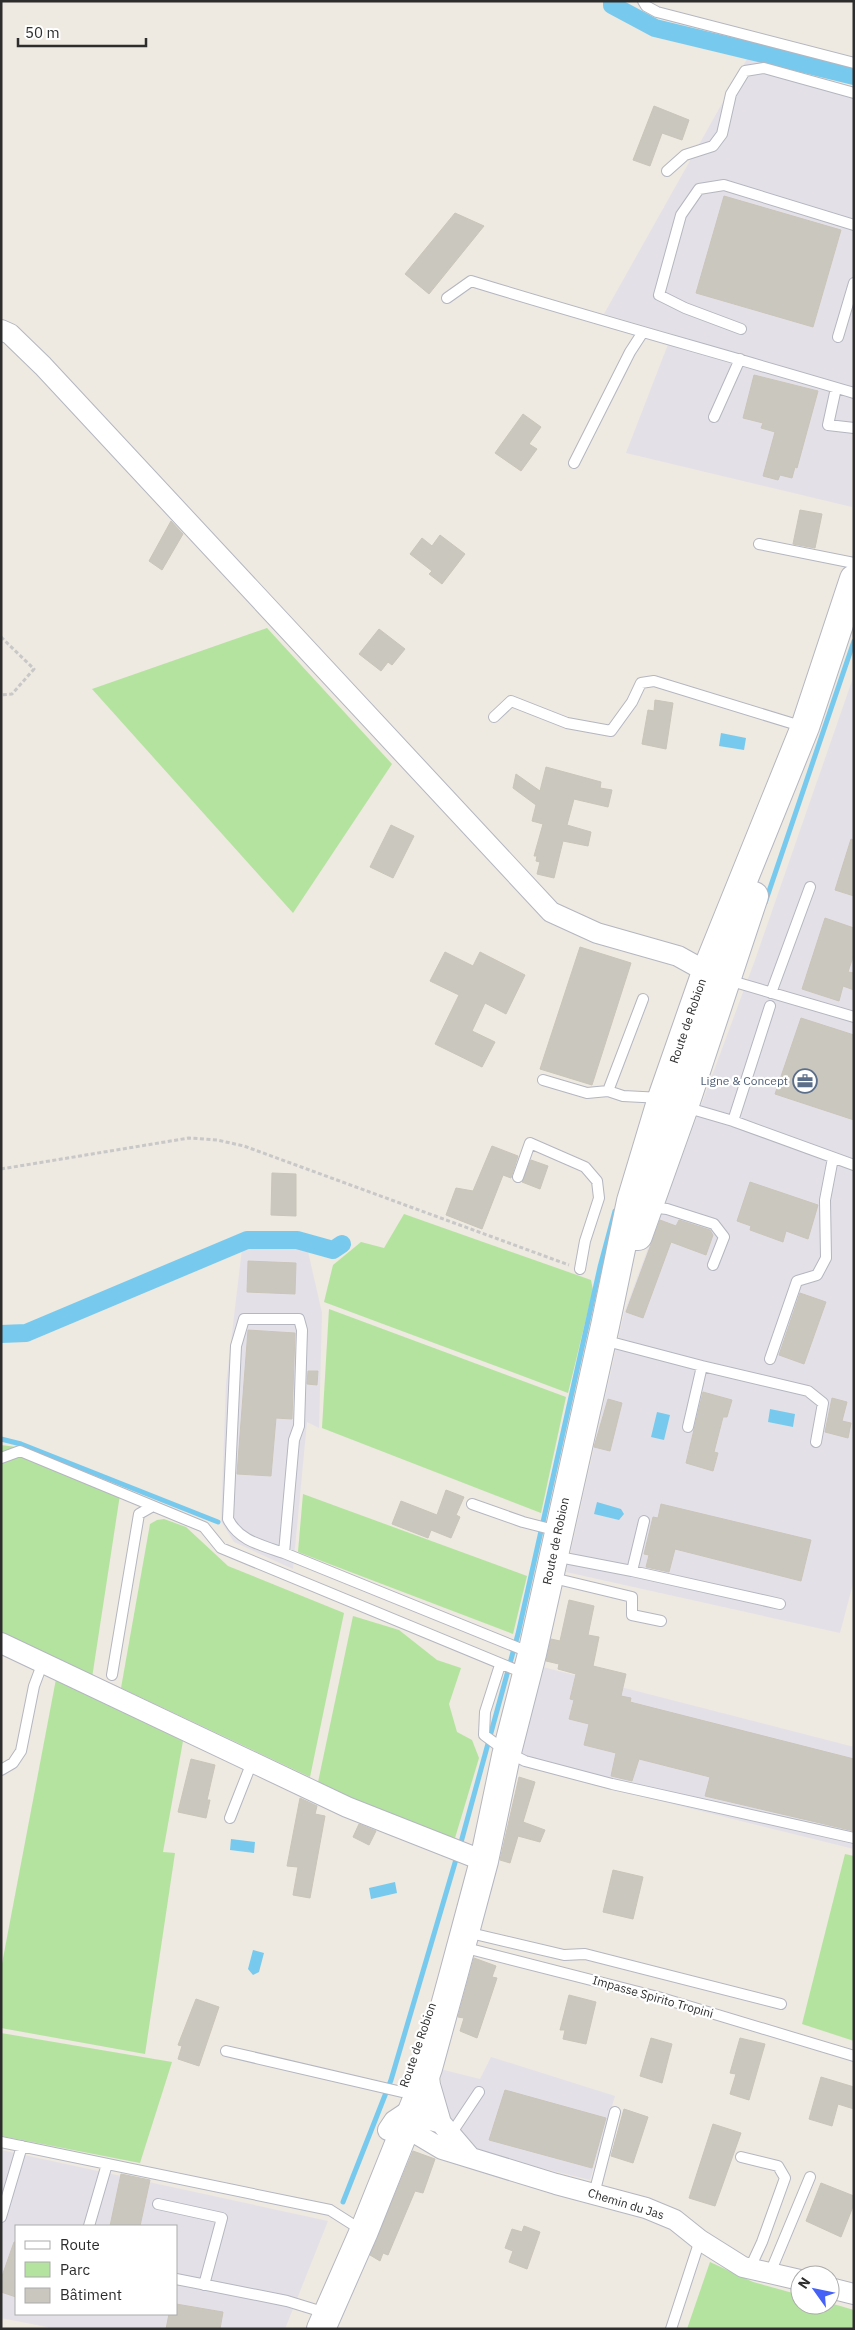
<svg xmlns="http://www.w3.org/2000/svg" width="855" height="2330" viewBox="0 0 855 2330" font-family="'IBM Plex Sans',sans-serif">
<rect width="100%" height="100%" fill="#eee9e1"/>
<path fill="#e3e1e7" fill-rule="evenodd" d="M747 59 854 87 852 507 626 453 672 334 604 314Z
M854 675V1580L840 1633 566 1572 624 1313 755 960Z
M307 1247 322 1313 319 1428 307 1422 293 1569 234 1542 221 1521 226 1384 242 1249Z
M539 1666 854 1747V1849L516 1765Z
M491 2057 615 2096 590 2180 473 2151 444 2117 440 2069 480 2079Z
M1 2150 328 2221 285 2329H57L1 2318ZM16 2226H176V2314H16Z"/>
<path fill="#b4e39f" d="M267 628 392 764 293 913 92 689Z
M404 1214 591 1280 593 1290 568 1393 324 1302 333 1265 361 1242 384 1248Z
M329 1309 566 1397 541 1513 322 1428Z
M1 1445 24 1448 121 1488 92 1678 1 1638Z
M303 1494 527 1576 513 1634 298 1552Z
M164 1519 186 1527 228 1566 344 1613 310 1777 121 1688 150 1524 157 1520Z
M353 1616 399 1630 437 1660 461 1668 449 1704 457 1732 472 1740 479 1758 455 1838 379 1816 317 1787Z
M56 1679 183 1741 163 1852 175 1853 145 2054 1 2028V1969Z
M845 1854 854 1856V2041L802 2024Z
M1 2033 172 2062 140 2163 1 2136Z
M710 2262 753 2282 800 2295V2305H830V2303L854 2310V2329H687Z"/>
<path fill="#77caed" d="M721 733 746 738 744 750 719 746Z
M770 1409 795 1414 793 1427 768 1422Z
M657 1412 670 1415 664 1440 651 1437Z
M597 1502 621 1509 624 1514 619 1520 594 1514Z
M231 1839 255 1842 254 1853 230 1850Z
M395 1882 397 1893 371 1899 369 1888Z
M253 1950 264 1953 259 1972 253 1975 248 1969Z"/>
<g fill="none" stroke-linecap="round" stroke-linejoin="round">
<path stroke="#77caed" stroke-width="5" d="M765 903 854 641
M1 1439 21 1444 218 1522
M460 1846 518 1634 600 1267 615 1211
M343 2202 391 2080 457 1856"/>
<path stroke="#77caed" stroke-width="18" d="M612 1V5L655 28 854 76
M1 1334 26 1333 247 1240H297L333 1250 342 1244"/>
</g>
<path fill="#cac7bf" stroke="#cac5ba" d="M654 106 689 120 682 140 662 133 650 166 633 160Z
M724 196 841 230 813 327 696 293Z
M455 213 484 226 429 294 405 274Z
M754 375 818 391 797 468 795 467 792 478 780 475 778 480 763 476 775 432 761 428 763 423 743 418Z
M523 414 541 427 529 444 537 449 521 471 495 453Z
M800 510 822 514 815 548 793 544Z
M171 521 183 534 162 570 149 561Z
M440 535 465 554 442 584 429 574 432 571 410 554 422 538 432 546Z
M379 629 405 649 392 665 388 662 381 671 359 654Z
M655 700 673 703 666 749 642 744 648 710 654 711Z
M546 767 601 782 600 788 612 790 608 807 574 799 567 825 591 832 588 846 563 841 554 878 537 874 540 862 536 861 537 856H534L543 824 532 821 536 805 513 788 516 774 540 791Z
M391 825 414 836 393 878 370 867Z
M851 839 854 840V896L835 890Z
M825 918 854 928V954L848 972 854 973V990L843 986 839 1001 802 989Z
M580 947 631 963 592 1085 540 1069Z
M445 952 473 966 480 952 525 975 506 1014 485 1003 472 1031 495 1042 482 1067 435 1044 459 995 430 981Z
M801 1018 854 1035V1120L775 1094Z
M492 1146 518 1156 511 1178 503 1175 482 1229 446 1215 456 1188 473 1191Z
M531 1160 548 1166 540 1189 522 1182Z
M272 1173 296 1174V1216L271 1215Z
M750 1182 818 1205 808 1239 786 1231 783 1242 750 1230 751 1226 737 1221Z
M660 1220 676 1226 679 1220 710 1230 713 1235 706 1255 671 1242 643 1318 626 1312Z
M248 1261 296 1263 295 1294 247 1292Z
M800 1293 826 1302 804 1364 779 1355Z
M248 1330 295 1333 292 1419 276 1418 271 1476 237 1474Z
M308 1371H318L317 1385 307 1384Z
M703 1392 732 1400 727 1417H723L714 1452 718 1453 713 1471 686 1463Z
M832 1398 847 1402 842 1421 851 1423 848 1438 825 1432Z
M608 1399 622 1403 610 1451 594 1447Z
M446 1490 464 1497 456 1515 460 1517 451 1538 431 1530 428 1538 392 1524 401 1501 437 1515Z
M661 1504 811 1540 801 1581 675 1549 669 1572 646 1567 649 1555 644 1554 653 1517 658 1518Z
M569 1600 594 1606 588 1635 599 1637 593 1666 626 1674 621 1696 631 1698 630 1702 854 1759V1831L705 1796 710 1777 639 1759 632 1781 611 1776 616 1753 584 1745 589 1724 569 1719 574 1700 570 1699 576 1674 558 1669 559 1664 546 1661 551 1639 560 1641Z
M191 1759 215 1765 207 1800H210L206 1818 178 1812Z
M519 1777 535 1782 523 1822 545 1830 540 1842 518 1836 510 1863 500 1860Z
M300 1798 317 1806 315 1814 325 1816 310 1898 293 1895 298 1867 287 1866Z
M359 1824 376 1831 369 1845 353 1837Z
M613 1870 643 1877 633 1919 603 1912Z
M474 1958 496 1966 492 1977 497 1978 477 2038 460 2031 464 2018 458 2017Z
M569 1995 596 2002 586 2044 563 2039 565 2030H560Z
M196 1999 219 2007 199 2066 178 2059 182 2046 178 2045Z
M651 2038 672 2044 662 2083 640 2076Z
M740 2038 765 2044 749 2100 730 2094 736 2074 730 2073Z
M821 2077 854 2087V2109L838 2104 832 2126 809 2119Z
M505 2090 606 2118 592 2168 489 2140Z
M624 2109 648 2117 633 2163 611 2156Z
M713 2124 741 2133 715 2206 689 2198Z
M413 2151 435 2159 423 2193 415 2191 388 2255 383 2253 380 2261 370 2255Z
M121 2174 150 2180 140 2226H110Z
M821 2183 854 2196V2204L841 2237 806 2221Z
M524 2226 540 2232 527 2269 509 2262 513 2251 505 2248 512 2229 522 2232Z
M14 2242H16V2297L1 2292V2279Z
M176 2304 223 2312 220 2329H166L169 2314H176Z"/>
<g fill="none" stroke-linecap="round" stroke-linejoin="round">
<g stroke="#b4b6c0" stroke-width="12">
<path id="lane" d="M643 1 646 6 657 12 854 63
M667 171 685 155 713 146 722 134 731 94 745 71 764 68 854 93
M447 298 471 281C598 320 726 355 854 393
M741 329 685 308 659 295 681 215 699 189 724 185 854 225
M838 337 854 283
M836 388 828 425 854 428
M714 417 740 359
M574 463 630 352 643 332
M759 544 854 563
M494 717 511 701 567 723 611 731 632 702 641 683 654 681 804 727
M728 980 854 1017
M771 993 810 887
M643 999 608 1091 623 1096 662 1098
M543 1080 587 1093 608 1091
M685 1107 733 1121 854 1165
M733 1121 770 1006
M518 1177 530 1143 585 1167 597 1181 599 1198 585 1241 580 1269
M649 1207 667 1209 714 1224 724 1237 713 1265
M603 1340 702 1366 688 1427
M770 1359 797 1281 817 1275 826 1258 825 1200 833 1158
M702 1366 808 1391 823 1403 816 1442
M1 1458 20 1451 153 1506
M472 1504 523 1522 558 1531
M284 1553C261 1545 239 1541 228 1519L236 1346 244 1319H299L302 1330 299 1426 294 1440 284 1553 531 1653
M554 1556 632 1571 780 1604
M632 1571 644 1521
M549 1577 632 1597V1615L661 1621
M500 1665 485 1712 484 1735 507 1752 525 1761 612 1784 854 1838
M112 1675 139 1514 153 1506 204 1527 221 1548 526 1674
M1 1770 13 1763 21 1751 34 1686 43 1662
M230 1818 252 1762
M466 1932 564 1955 585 1954 781 2004
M462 1947 658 1997 854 2056
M226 2051 402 2092
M451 2134 479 2092
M1 2142 330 2210 363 2231
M741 2157 778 2166 785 2178 762 2242 750 2268
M594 2194 615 2112
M158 2204 222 2218 204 2285
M1 2217 22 2146
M89 2226 107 2164
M770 2273 810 2177
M176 2279 287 2301 326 2313
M671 2329 700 2240"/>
</g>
<g stroke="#b4b6c0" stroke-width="22">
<path id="street" d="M1 330 10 334 43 366 551 912 597 933 678 956 716 977
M1 1643 347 1807 484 1861
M428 2069 430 2085 441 2123 470 2157
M403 2115 405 2127 442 2149 556 2184 646 2208 675 2220 700 2240 743 2267 800 2280
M388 2130 394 2121 406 2113 441 2123
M830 2288 854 2294"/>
</g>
<g stroke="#b4b6c0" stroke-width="30">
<path id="secondary" d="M638 1236 684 1107 754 896
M321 2329 364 2231 417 2099 428 2068 454 1973 484 1861 506 1756 532 1654 605 1326 631 1201 662 1098 706 972 805 727 854 579"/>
</g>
<path stroke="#c8c8c8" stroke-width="3" stroke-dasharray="4 2.5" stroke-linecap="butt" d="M1 637 34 669 12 694 1 695
M1 1169 189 1138 217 1140 244 1146 569 1265"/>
<use href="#lane" stroke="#fff" stroke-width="10"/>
<use href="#street" stroke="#fff" stroke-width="20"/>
<use href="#secondary" stroke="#fff" stroke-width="28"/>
</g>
<defs>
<g id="office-ring" transform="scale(1.25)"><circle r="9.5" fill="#fff" stroke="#5c6f8a" stroke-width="1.5"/><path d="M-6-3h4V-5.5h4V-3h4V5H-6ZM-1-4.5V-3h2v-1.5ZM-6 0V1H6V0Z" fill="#5c6f8a"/></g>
</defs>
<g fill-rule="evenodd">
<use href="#office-ring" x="805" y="1081"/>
</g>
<g text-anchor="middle" stroke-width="4.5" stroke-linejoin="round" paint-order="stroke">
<g font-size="12" fill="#2d2d2d" stroke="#fff">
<text transform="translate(688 1021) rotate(-71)" y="4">Route de Robion</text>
<text transform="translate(556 1541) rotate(-78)" y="4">Route de Robion</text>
<text transform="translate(653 1997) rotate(16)" y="4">Impasse Spirito Tropini</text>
<text transform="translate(418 2045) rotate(-71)" y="4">Route de Robion</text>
<text transform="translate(626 2204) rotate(17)" y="4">Chemin du Jas</text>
</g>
<g font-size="12" fill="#4e5e75" stroke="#fff" text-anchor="end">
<text x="788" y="1085">Ligne &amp; Concept</text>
</g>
</g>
<rect width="855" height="2330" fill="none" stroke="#2d2d2d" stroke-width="5"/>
<rect x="15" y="2225" width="162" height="90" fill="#ffffff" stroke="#ababab"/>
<rect x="25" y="2241" width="25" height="8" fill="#ffffff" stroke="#ababab"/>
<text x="60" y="2250" font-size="15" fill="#2d2d2d">Route</text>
<rect x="25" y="2262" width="25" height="15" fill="#b4e39f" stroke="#ababab"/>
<text x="60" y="2275" font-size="15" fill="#2d2d2d">Parc</text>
<rect x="25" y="2288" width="25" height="15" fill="#cac7bf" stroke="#ababab"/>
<text x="60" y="2300" font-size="15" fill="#2d2d2d">Bâtiment</text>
<g transform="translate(815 2290) rotate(303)"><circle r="24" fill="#ffffff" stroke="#ababab"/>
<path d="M0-4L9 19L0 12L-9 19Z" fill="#4661f6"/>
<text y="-8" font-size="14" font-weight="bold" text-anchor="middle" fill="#2d2d2d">N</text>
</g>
<path d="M18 38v8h128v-8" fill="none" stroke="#2d2d2d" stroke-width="2.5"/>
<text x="25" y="38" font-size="15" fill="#2d2d2d" stroke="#ffffff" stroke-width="4" paint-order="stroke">50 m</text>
</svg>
